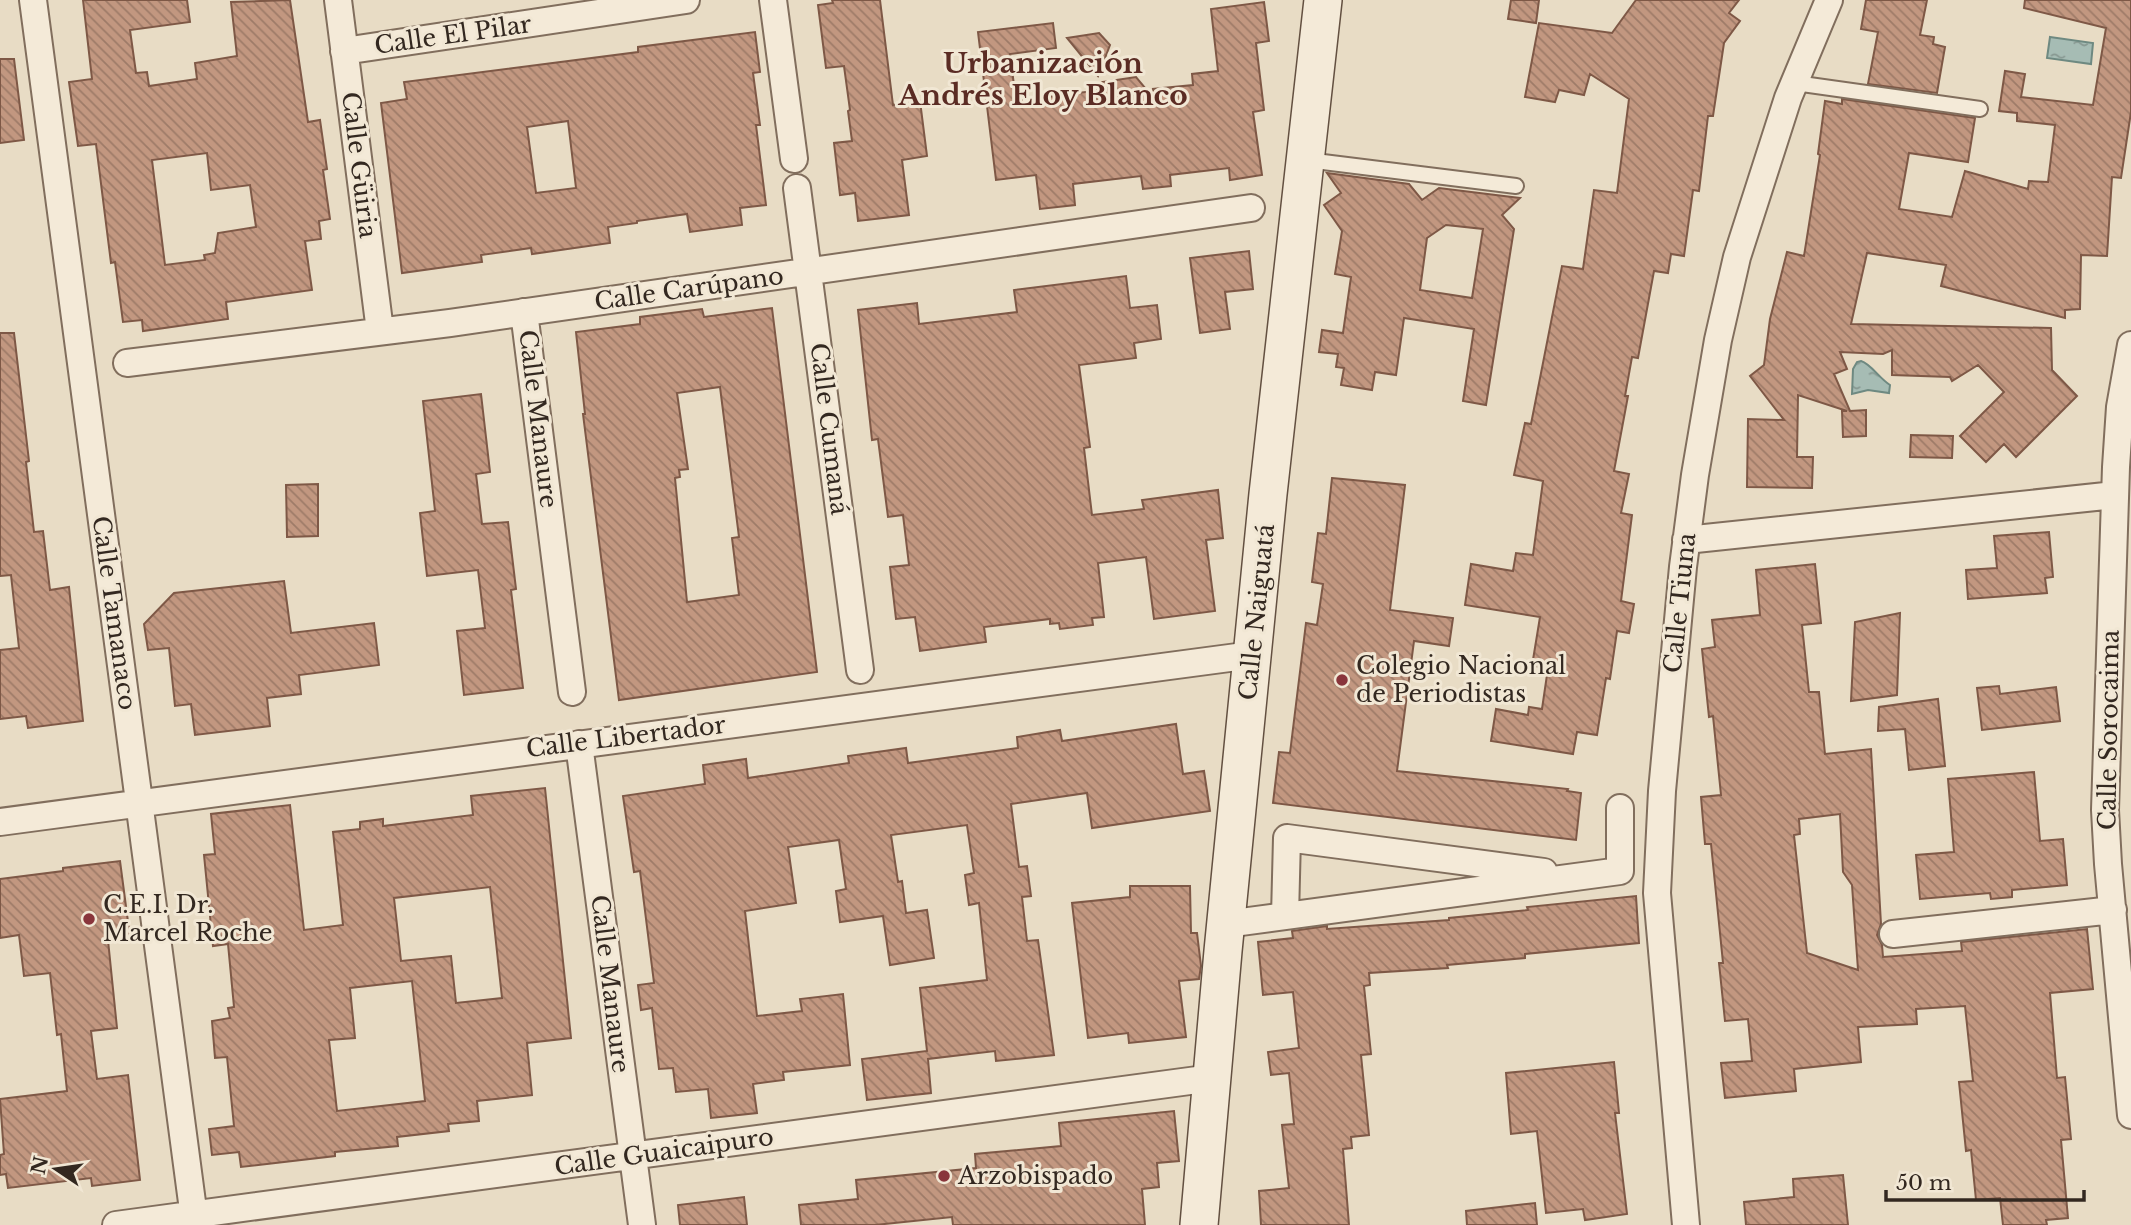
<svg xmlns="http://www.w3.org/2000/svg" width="2131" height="1225" viewBox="0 0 2131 1225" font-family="'Libre Baskerville',serif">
<defs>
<pattern id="water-ripples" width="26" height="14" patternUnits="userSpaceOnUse" patternTransform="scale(1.75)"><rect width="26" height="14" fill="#a6bcb4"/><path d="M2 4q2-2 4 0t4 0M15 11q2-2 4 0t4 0" fill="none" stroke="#889992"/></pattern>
<pattern id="building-back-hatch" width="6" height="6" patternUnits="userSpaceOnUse" patternTransform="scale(1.75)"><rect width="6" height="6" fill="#c29780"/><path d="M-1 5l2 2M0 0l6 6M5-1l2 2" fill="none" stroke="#9e7b68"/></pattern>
</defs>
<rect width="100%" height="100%" fill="#e8dcc5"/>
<path fill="url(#water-ripples)" stroke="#6e8981" stroke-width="2" d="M2050 37 2093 43 2091 64 2047 58Z
M1861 361C1871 364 1879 378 1890 385L1889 393 1868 390 1852 394 1853 369 1857 362Z"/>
<path fill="url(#building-back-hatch)" stroke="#7e5846" stroke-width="2" fill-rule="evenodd" d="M83 0H187L190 22 130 30 136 73 147 72 149 86 197 79 195 63 237 56 231 2 290 0 308 122 320 120 327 169 323 170 330 219 319 221 321 239 305 241 312 290 226 302 228 319 143 331 142 320 123 322 115 262 111 263 96 144 78 146 69 82 92 79ZM207 153 211 190 250 185 256 227 218 233 215 253 204 255 205 260 165 265 152 160Z
M832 0H880L893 105 920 101 927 156 902 160 909 215 858 221 855 193 840 195 834 143 852 141 848 111 850 110 844 66 826 68 818 5 833 3Z
M1511 0H1539L1536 23 1508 19Z
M1636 0H1739L1729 13 1740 21 1724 43 1713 116H1708L1699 191 1693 190 1684 256 1671 254 1668 273 1654 271 1638 358 1632 357 1625 396H1628L1614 471 1629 474 1621 513 1632 515 1621 601 1634 604 1629 633 1617 631 1610 679 1606 678 1597 735 1577 732 1573 754 1491 741 1496 709 1528 715 1529 707 1542 709 1548 668 1532 666 1540 617 1465 605 1471 564 1513 571 1516 553 1533 555 1543 481 1514 475 1525 423 1531 424 1562 266 1583 269 1594 190 1617 193 1629 99 1590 74 1584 95 1559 90 1555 102 1525 97 1539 23 1612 33Z
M1866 0H1927L1920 35 1934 37 1933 44 1945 47 1937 93 1868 84 1878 32 1861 29Z
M2025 0H2131V112L2121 178 2112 177 2107 256 2081 255 2080 309 2065 310V318L1941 286 1946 265 1867 253 1851 324 2051 328 2052 370 2077 396 2016 457 2004 444 1986 462 1960 436 2004 392 1978 365 1952 381 1950 377 1892 375V350L1883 354 1840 352 1847 369 1834 374 1850 411 1866 410V436L1843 437 1842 411H1847L1798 395 1797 457H1813L1812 488 1747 487 1748 419 1784 420 1750 376 1764 365 1770 319 1787 252 1804 256 1820 155 1818 154 1825 101 1842 104V99L1975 118 1968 162 1909 153 1899 209 1952 217 1965 171 2028 189 2029 181 2048 182 2055 125 2017 121V113L1999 111 2005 71 2025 74 2021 97 2093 105 2106 28 2024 8Z
M1264 2 1269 41 1256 43 1264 110 1253 112 1262 175 1230 180 1229 168 1170 175 1171 186 1143 189 1141 176 1073 184 1075 205 1040 209 1036 175 996 180 978 32 1053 23 1056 48 1010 54 1016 101 1109 89 1103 82 1136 77 1155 100 1153 89 1193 85 1192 74 1218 71 1211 9Z
M755 32 760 72 753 73 760 125H756L766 205 740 208 742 225 690 232 687 214 637 221V223L608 227 610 243 532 254 531 248 481 255 482 262 402 273 381 103 407 99 404 82 638 52V47ZM568 121 576 188 536 193 527 127Z
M1099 33 1110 45 1098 76 1067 38Z
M0 59H14L24 140 0 143Z
M1327 173 1409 184 1422 200 1439 188 1520 198 1502 215 1514 229 1486 405 1463 401 1474 329 1404 318 1396 375 1375 372 1372 390 1341 385 1344 368 1336 367 1338 354 1319 352 1322 330 1343 333 1351 277 1335 274 1342 231 1324 205 1341 193ZM1446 225 1483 229 1472 298 1420 290 1427 238Z
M1249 251 1253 289 1225 292 1230 329 1200 333 1190 258Z
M1126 276 1130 308 1157 305 1161 339 1134 343 1136 358 1079 365 1090 447 1084 448 1092 515 1144 509 1142 500 1218 490 1223 538 1206 540 1215 611 1154 619 1146 557 1098 563 1104 617 1092 618 1093 625 1060 629 1059 623 1050 624V619L984 627 986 642 920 651 915 617 896 619 890 567 909 565 903 515 888 517 878 439 872 440 858 310 917 303 919 324 1017 312 1014 290Z
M772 308 817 672 619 700 583 414H585L576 332 640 324V317L702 309 704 317ZM720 387 739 537 732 538 739 595 687 602 675 478 680 477 679 470 688 469 677 393Z
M0 333H14L29 461 26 462 34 532 43 531 50 590 69 587 83 721 28 728 26 716 0 719V650L19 648 11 575 0 576Z
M481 394 490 472 476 474 482 524 508 522 516 589 511 590 523 688 464 695 457 631 485 628 478 570 427 576 420 513 435 511 423 401Z
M1911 435 1953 436 1952 458 1910 457Z
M1332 478 1405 485 1390 610 1453 618 1449 646 1414 641 1397 771 1568 789 1567 791 1581 793 1576 840 1273 803 1279 752 1290 753 1306 623 1317 625 1323 584 1312 582 1318 533 1326 534Z
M318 484V536L287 537 286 485Z
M2049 532 2053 577 2045 578 2047 593 1968 599 1966 570 1997 568 1994 536Z
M1815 564 1821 623 1802 625 1809 692H1819L1825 754 1871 749 1881 924 1877 935 1882 945 1883 957 1962 951 1961 942 2087 929 2093 989 2050 993 2057 1078 2065 1077 2071 1139 2061 1140 2068 1218 2046 1220 2047 1225H2003L2000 1198 1976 1200 1971 1150 1966 1151 1959 1082 1973 1081 1965 1006 1916 1009 1917 1024 1858 1027 1861 1062 1794 1069 1796 1091 1725 1098 1721 1063 1752 1061 1748 1019 1725 1021 1719 963H1723L1711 844H1705L1701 797 1721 795 1713 716 1709 717 1702 649 1715 647 1712 620 1760 615 1756 570ZM1840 814 1843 872 1852 885 1858 970 1807 953 1794 835 1800 834 1799 819Z
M284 581 291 633 374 623 379 665 299 675 301 694 267 698 270 726 195 735 191 704 175 706 169 648 148 650 144 624 174 593Z
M1900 613 1897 695 1851 701 1855 622Z
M1999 686 2000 694 2056 687 2060 721 1982 730 1977 688Z
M1938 699 1945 766 1909 770 1905 729 1878 731 1879 707Z
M1176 724 1183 774 1204 771 1210 811 1092 828 1087 793 1011 804 1019 867 1027 866 1031 896 1022 897 1027 941 1038 940 1054 1055 996 1061 995 1051 928 1059 931 1093 867 1100 862 1059 927 1051 920 988 987 980 979 903 969 905 965 875 974 873 967 825 891 835 898 882 902 881 906 913 927 910 934 958 890 965 883 916 840 922 836 891 846 889 839 840 788 847 796 903 745 911 757 1016 802 1011 800 999 843 994 850 1065 783 1072 784 1080 753 1084 757 1113 711 1118 708 1089 676 1092 673 1068 659 1069 652 1008 641 1010 638 985 654 983 640 871 634 872 623 796 705 784 703 765 746 759 748 778 849 763 848 756 906 748 908 763 1018 748 1017 737 1060 730 1062 741Z
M2034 772 2040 841 2063 839 2067 885 2012 890V897L1991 899 1990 893 1920 899 1916 855 1954 852 1948 779Z
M545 788 571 1038 527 1043 532 1095 477 1101 479 1121 448 1124 449 1131 397 1137 398 1146 335 1152V1156L241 1167 239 1152 212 1155 209 1129 234 1126 227 1057 215 1058 212 1021 230 1018 228 1008 234 1007 228 944 213 946 204 855 215 854 211 814 290 805 304 930 343 925 333 832 360 829V822L383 819V826L473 815 471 796ZM490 887 502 998 456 1003 451 956 401 961 394 898ZM412 981 425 1101 337 1111 329 1040 355 1038 350 988Z
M120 861 130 937 108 940 117 1028 91 1031 97 1079 128 1075 140 1180 92 1186 91 1178 8 1188 6 1174 0 1175V1155L4 1154 0 1099 67 1091 61 1034 57 1035 50 973 24 976 19 935 0 938V879L63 871V868Z
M1130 886H1190L1191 933H1197L1201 966 1199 979 1179 981 1186 1037 1129 1043 1128 1033 1088 1038 1072 903 1130 897Z
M1636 896 1639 943 1525 954V958L1447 965 1448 968 1369 973 1370 985 1364 986 1371 1054 1361 1055 1369 1135 1351 1137 1352 1148 1343 1149 1349 1225H1261L1259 1191 1289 1188 1282 1125 1294 1124 1289 1073 1271 1075 1268 1052 1299 1048 1293 992 1263 995 1258 942 1293 938 1292 931 1327 926V929L1449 920V918L1528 910 1527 907Z
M1614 1062 1619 1113H1615L1627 1214 1585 1220 1583 1209 1546 1213 1537 1131 1511 1134 1506 1073Z
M1174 1111 1179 1161 1157 1163 1159 1187 1142 1189 1145 1225H953L952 1217 875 1225H801L799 1205 858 1199 856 1180 976 1168 975 1154 1061 1146 1059 1123Z
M1843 1175 1848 1225H1746L1744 1202 1794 1197 1793 1179Z
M744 1197 747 1225H680L678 1205Z
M1535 1203 1537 1225H1467L1466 1211Z"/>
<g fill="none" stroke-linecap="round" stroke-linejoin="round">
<g stroke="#816e5d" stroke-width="18">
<path id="lane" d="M1795 83 1980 109
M1307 160 1516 186"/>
</g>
<g stroke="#816e5d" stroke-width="30">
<path id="street" d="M33 0C84 409 142 817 195 1225
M338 0 380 331
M773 0 794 159
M344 51 686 0
M797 188 860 670
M524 312 572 692
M2131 345 2120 407 2116 467 2105 810 2108 864 2131 1115
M127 363 450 323 1251 208
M1686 540 2115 495
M579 744 642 1225
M0 822 1252 655
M1285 916 1287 838 1544 872
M1226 924 1620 871V808
M1893 934 2113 910
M116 1225 1212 1078
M1686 1225 1657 893 1662 791 1683 567 1695 475 1718 340 1737 257 1788 98 1829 0"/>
</g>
<g stroke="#635041" stroke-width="40">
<path id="secondary" d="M1199 1225 1223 951 1268 494 1323 0"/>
</g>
<use href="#lane" stroke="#f4ead8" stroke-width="14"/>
<use href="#street" stroke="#f4ead8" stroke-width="26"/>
<use href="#secondary" stroke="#f4ead8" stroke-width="37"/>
</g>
<g fill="#89353b" stroke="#f1e7d4" stroke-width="2.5">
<circle cx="1342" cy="680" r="7"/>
<circle cx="89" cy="919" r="7"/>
<circle cx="944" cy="1176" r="7"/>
</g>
<g text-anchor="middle" stroke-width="6" stroke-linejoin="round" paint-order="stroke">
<g font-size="24" fill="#332820" stroke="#f1e7d4">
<text transform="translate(453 35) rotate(-8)" y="8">Calle El Pilar</text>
<text transform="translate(359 165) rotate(83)" y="8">Calle Güiria</text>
<text transform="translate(689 289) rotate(-8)" y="8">Calle Carúpano</text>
<text transform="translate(538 419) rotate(83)" y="8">Calle Manaure</text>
<text transform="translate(829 429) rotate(83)" y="8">Calle Cumaná</text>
<text transform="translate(1680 603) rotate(-84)" y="8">Calle Tiuna</text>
<text transform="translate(1257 612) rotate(-84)" y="8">Calle Naiguatá</text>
<text transform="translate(114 613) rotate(82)" y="8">Calle Tamanaco</text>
<text transform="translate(2109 730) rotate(-89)" y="8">Calle Sorocaima</text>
<text transform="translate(626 737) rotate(-7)" y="8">Calle Libertador</text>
<text transform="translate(610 984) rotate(83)" y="8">Calle Manaure</text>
<text transform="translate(664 1152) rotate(-8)" y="8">Calle Guaicaipuro</text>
</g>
<g font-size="24" fill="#332820" stroke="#f1e7d4" text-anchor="start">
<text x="1356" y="674">Colegio Nacional<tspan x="1356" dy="28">de Periodistas</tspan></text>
<text x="103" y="913">C.E.I. Dr.<tspan x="103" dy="28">Marcel Roche</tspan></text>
<text x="958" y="1184">Arzobispado</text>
</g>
<g font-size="28" font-weight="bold" fill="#5b2c24" stroke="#f1e7d4">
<text x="1043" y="73">Urbanización<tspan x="1043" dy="32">Andrés Eloy Blanco</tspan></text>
</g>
</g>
<g transform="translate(56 1169) rotate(283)" stroke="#f1e7d4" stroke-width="5" paint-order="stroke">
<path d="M0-5L12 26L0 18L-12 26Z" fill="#332820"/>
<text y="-10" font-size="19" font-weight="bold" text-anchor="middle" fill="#332820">N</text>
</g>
<path d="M1886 1190v10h198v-10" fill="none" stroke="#332820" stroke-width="3.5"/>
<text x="1896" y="1190" font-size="21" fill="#332820" stroke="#f1e7d4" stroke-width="5" paint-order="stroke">50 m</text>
</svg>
